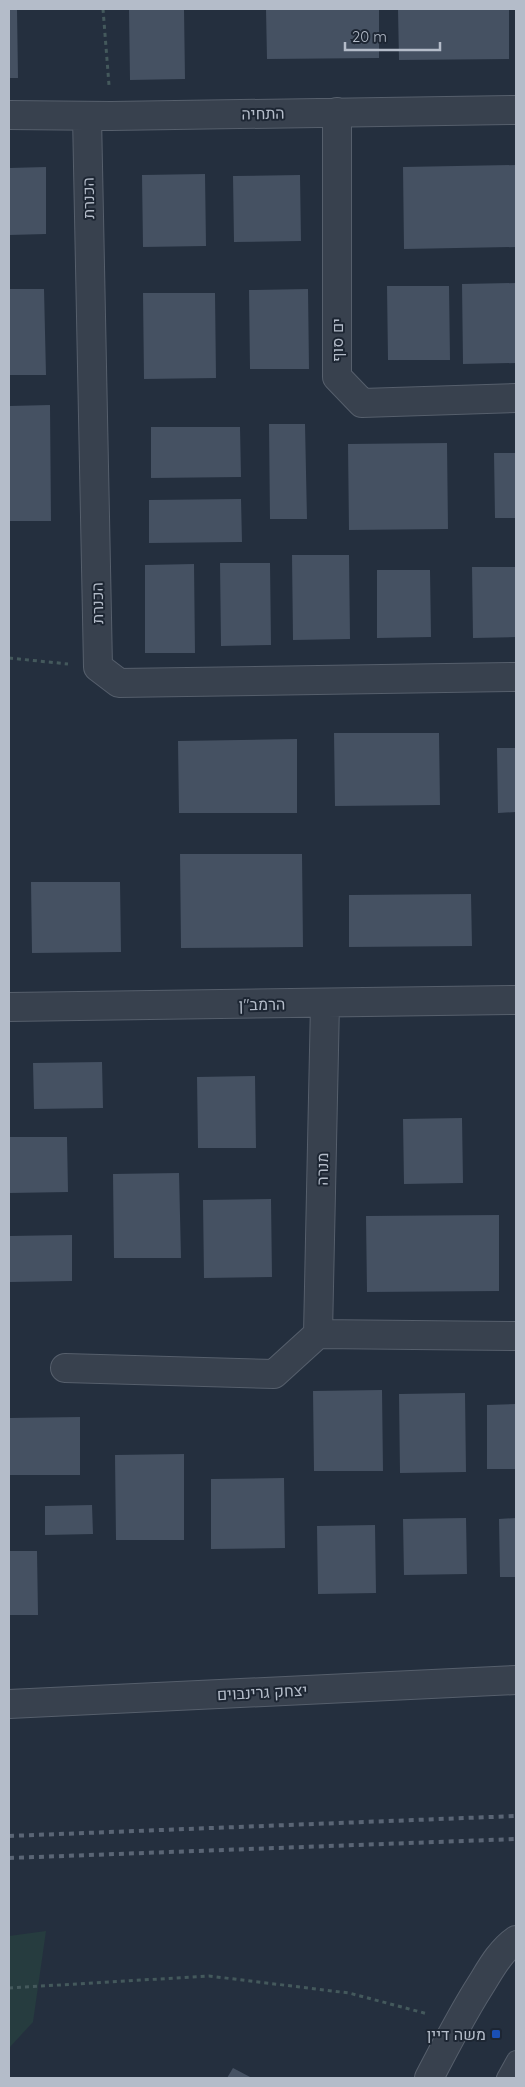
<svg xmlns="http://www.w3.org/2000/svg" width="525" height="2087" viewBox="0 0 525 2087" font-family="Quicksand,Heebo,sans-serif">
<rect width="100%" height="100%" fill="#242f3e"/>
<path fill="#263c3f" d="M46 1931 33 2022 9 2048V1936Z"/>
<path fill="#455162" d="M9 9H17L18 78H9Z
M129 9H184L185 79 130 80Z
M266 9H379V58L267 59Z
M398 9H509V59L399 60Z
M516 165V247L404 249 403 167Z
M46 167V234L9 235V168Z
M205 174 206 246 143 247 142 175Z
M300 175 301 241 234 242 233 176Z
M516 283V363L463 364 462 284Z
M387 286H449L450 360H388Z
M9 289H44L46 375H9Z
M308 289 309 369H250L249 290Z
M143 293H215L216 378 144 379Z
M50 405 51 521H9V406Z
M269 424H305L307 519H270Z
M151 427H240L241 477 151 478Z
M447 443 448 529 349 530 348 444Z
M494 453H516V518H495Z
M241 499 242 542 149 543V500Z
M292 555H349L350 639 293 640Z
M220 563H270L271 645 221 646Z
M194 564 195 653H145V565Z
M472 567H516V637L473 638Z
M377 570H430L431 637 377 638Z
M334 733H439L440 805 335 806Z
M297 739V813H179L178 741Z
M497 748H516V812L498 813Z
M180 854H302L303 947 181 948Z
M31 882H120L121 952 32 953Z
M471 894 472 946 349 947V895Z
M102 1062 103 1108 34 1109 33 1063Z
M255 1076 256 1148H198L197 1077Z
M462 1118 463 1183 404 1184 403 1119Z
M9 1137H67L68 1192 9 1193Z
M179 1173 181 1258H114L113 1174Z
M271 1199 272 1277 204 1278 203 1200Z
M499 1215V1291L367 1292 366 1216Z
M72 1235V1281L10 1282 9 1236Z
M382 1390 383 1471H314L313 1391Z
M465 1393 466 1472 400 1473 399 1394Z
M516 1404V1469H487V1405Z
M80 1417V1475H9V1418Z
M184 1454V1540H116L115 1455Z
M284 1478 285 1548 211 1549V1479Z
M92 1505 93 1534 45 1535V1506Z
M466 1518 467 1574 404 1575 403 1519Z
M516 1518V1577H500L499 1519Z
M375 1525 376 1593 318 1594 317 1526Z
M9 1551H37L38 1615H9Z
M233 2068 252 2078H227Z"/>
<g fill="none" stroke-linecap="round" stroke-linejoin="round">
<g stroke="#565f6c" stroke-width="20">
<path id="lane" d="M506 2078 516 2060"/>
</g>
<g stroke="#565f6c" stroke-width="30">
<path id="street" d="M337 112V377L362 403 516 398
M9 115 111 116 516 110
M87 116 98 667 119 683 516 677
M9 1007 516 1000
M318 1334 325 1003
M65 1368 274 1374 318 1334 516 1336
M9 1704 516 1680
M429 2078C445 2047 461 2016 480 1986 490 1970 500 1951 516 1940"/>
</g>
<path stroke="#44595c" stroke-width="3" stroke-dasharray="4 4" stroke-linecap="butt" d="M103 9 109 85
M9 658 68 664
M9 1988 209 1976 349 1993 428 2014"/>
<use href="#lane" stroke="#38414e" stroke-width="18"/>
<use href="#street" stroke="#38414e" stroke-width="28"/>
<path stroke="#5a6575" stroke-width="4" stroke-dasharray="5 5" stroke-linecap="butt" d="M9 1836 516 1816
M9 1858 516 1839"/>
</g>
<rect fill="#1a4fb4" stroke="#1d2633" stroke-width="2" x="491" y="2029" width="10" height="10" rx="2.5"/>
<g text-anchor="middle" stroke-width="4" stroke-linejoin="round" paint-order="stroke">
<g font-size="16" fill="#b4bcc9" stroke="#1d2633">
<text transform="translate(263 113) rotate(-1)" y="6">התחיה</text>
<text transform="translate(88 198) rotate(-91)" y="6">הכנרת</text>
<text transform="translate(337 340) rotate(-90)" y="6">ים סוף</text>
<text transform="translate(97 603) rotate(-91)" y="6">הכנרת</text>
<text transform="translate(262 1004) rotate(-1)" y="6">הרמב"ן</text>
<text transform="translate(322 1169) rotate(-89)" y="6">מנרה</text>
<text transform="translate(262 1692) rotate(-3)" y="6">יצחק גרינבוים</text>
</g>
<g font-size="16" fill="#b4bcc9" stroke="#1d2633" text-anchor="end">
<text x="486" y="2040">משה דיין</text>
</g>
</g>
<rect width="525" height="2087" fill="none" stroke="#b4bcc9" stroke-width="20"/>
<path d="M345 42v8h95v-8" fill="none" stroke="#b4bcc9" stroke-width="2.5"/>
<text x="352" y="42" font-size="15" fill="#b4bcc9" stroke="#1d2633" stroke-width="4" paint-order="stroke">20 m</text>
</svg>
